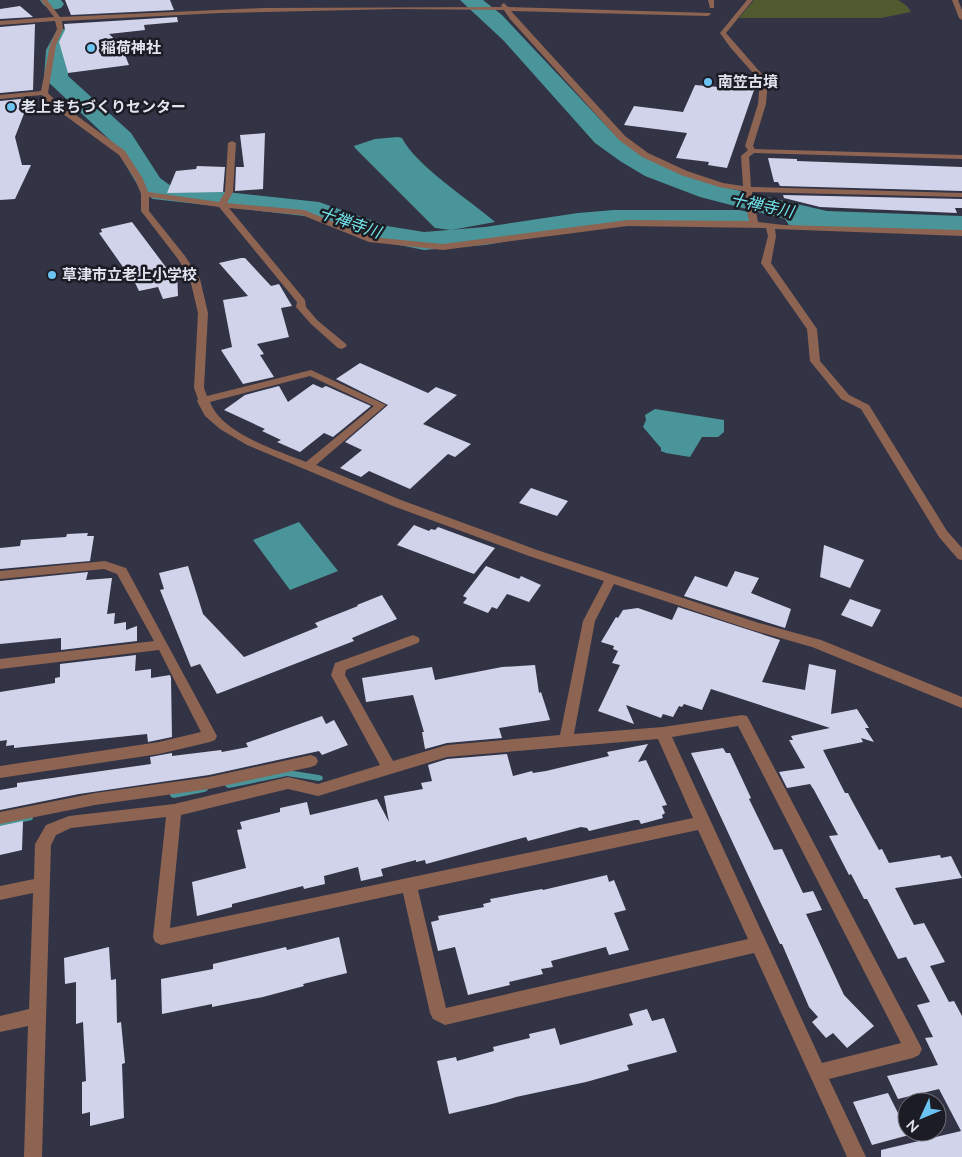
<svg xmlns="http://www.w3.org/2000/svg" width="962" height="1157" viewBox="0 0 962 1157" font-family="Lato,'Noto Sans JP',sans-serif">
<rect width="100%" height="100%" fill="#323446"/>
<path fill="#4f5a2f" d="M754 0H898L907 6 911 12 881 18H739Z"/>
<path fill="#4a9599" d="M398 137 402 138C416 166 470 200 495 222L451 230 435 228 355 148 354 146 375 139Z
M655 409 724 420V432L718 437H702L690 457 666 453 661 451V448L643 427 646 420 645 415Z
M299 522 338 571 290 590 253 540Z"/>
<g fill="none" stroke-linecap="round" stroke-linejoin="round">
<path fill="#4a9599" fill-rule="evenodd" d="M287 770 319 775 322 776 323 778 322 780 319 781 287 776 229 788 226 787 225 785 226 783 229 782Z
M204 786 207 787 208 789 207 791 204 792 174 798 171 797 170 795 171 793 174 792Z
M29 814 32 816 33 818 32 820 0 827V819Z"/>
<path fill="#4a9599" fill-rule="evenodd" d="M40 0H61L64 4 61 8C51 11 46 9 40 0Z
M460 0H483L502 15 613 133 638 150 664 165 719 186 827 211 962 216V234L799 227 789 225 785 219 700 197 645 176 620 161 595 143 503 40Z
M65 29 73 30 76 35 68 50V76L131 133 160 178 171 186 319 202 387 226 424 232 485 227 578 213 614 210H739L749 212 753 218 749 224 739 226H614L578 229 485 245 424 250 370 239 313 217 153 199 140 189 112 142 44 78 46 50 57 30Z"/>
</g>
<path fill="#d1d3ea" d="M65 0H170L174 10 71 15Z
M20 6 33 17 0 19V9Z
M177 17 178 22 144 25 145 30 109 34 121 45 129 65 68 73 59 42 65 30 64 24Z
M35 24 33 90 0 93V27Z
M695 85 754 90 727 168 708 165 709 162 676 158 687 133 624 125 634 106 683 112Z
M30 98 15 137 22 165H31L15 199 0 200V101Z
M265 133 263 189 235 191 236 167H244L240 135Z
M768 158 797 159V161L962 167V191L780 186 778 182H774Z
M197 166 225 167 223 192 167 193 176 171 196 169Z
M783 195 962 199V208H955L957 213 820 207 784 198Z
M132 222 168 270 177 269 178 296 163 299 158 287 139 291 127 266 123 267 99 233 102 232 101 229Z
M241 258H245L271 286 279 284 292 306 281 308 289 337 257 344 264 354 260 355 274 377 243 384 221 350 232 347 223 300 248 296 219 263Z
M360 363 428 393 436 387 457 395 423 424 471 444 455 457 448 454 410 489 369 471 361 477 340 468 362 450 345 442 388 405 336 379Z
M313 384 322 388 326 386 371 406 333 437 324 433 300 452 277 442 281 440 262 431 265 429 224 410 245 395 279 386 288 402Z
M531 488 568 501 557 516 519 503Z
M414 525 429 531 431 529 435 530 438 527 495 548 474 574 397 545Z
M88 533 87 536H94L90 561 0 569V548L20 546 21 540 66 537 67 534Z
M824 545 864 560 850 588 820 577Z
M188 566 203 614 244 657 318 627 315 623 358 606 357 605 382 595 397 619 352 638 354 641 217 694 200 664 191 667 160 590 164 589 159 573Z
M486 566 519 579 521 576 541 585 529 602 507 594 497 609 492 607 488 613 463 603 467 598 463 596Z
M735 571 759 578 751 593 791 609 785 628 684 596 695 576 727 587Z
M88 572 86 580 112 578 107 614 115 613 114 624 126 622V630L137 626V641L61 650V638L0 644V581Z
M850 599 881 610 872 627 841 615Z
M678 607 780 640 762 682 805 690 809 664 836 670 831 714 857 709 869 728H865L874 742 861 738 863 742 823 750 845 793H848L851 799 879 850 882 849 889 863 940 855 941 858 951 856 962 878 895 888 914 925 924 923 945 962 930 966 949 1002 954 1001 962 1016V1157H881V1150L961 1131 939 1089 898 1099 887 1076 938 1065 925 1038 933 1037 917 1005 930 1002 906 957 898 959 867 899H864L851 874 849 875 829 836 838 835 814 790 810 784 787 788 779 772 805 768 789 740H793L791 736 830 728 711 689 702 710 684 704 682 707 679 706 673 717 663 714 661 718 626 705 634 724 598 711 620 665 612 663 618 651 613 649 614 646 601 642 616 617 618 618 623 610 638 608 672 620Z
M136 655 135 671 151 669V678L170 675 171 678 172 737 148 742 147 734 14 748V745L6 746 7 740 0 741V692L55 683V678L60 677V664Z
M535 665 539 693 541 692 550 720 499 728 502 738 447 743 425 749 422 732H424L413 695 366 702 362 678 432 667 435 680 502 667Z
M322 716 326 724 334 720 348 745 322 755 319 751 209 775 79 794 0 810V790L17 787V783L151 764 150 757 172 753V756L221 750 222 752 248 747 246 743Z
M648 744 638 762 646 760 667 805 662 806 665 813 662 815 663 818 641 824 639 820H635L589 831 587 828 581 827 528 841 526 837 426 864 425 860 416 862V860L381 869 383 876 361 881 358 867 324 876 325 884 304 889 303 886 232 904V907L197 916 192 882 246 868 237 830 242 829 240 822 280 812V808L307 802 310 815 377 799 389 822 384 796 423 789 421 783 432 781 428 765 447 759 507 754 513 776 532 771 533 773 546 771 609 756 607 752Z
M723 748 726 753H730L751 798 749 799 774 850 782 849 803 893 813 891 822 910 806 914 844 995 874 1026 847 1048 833 1033 826 1038 812 1022 818 1017 809 1007 782 944H780L691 753Z
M23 821 22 850 0 855V826Z
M607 875 609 882 614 880 626 910 614 913 629 950 609 955 606 947 551 961 553 967 541 969 543 974 509 982 510 985 468 995 455 947 438 951 431 922 439 920 438 916 484 907 483 904 491 902 490 899 542 889 543 890Z
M339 937 347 973 303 984 304 986 263 997 212 1007V1004L162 1014 161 979 213 969V964L286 947 287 950Z
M109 947 111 980 116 979 117 1023 121 1022 125 1063 122 1064 124 1118 90 1126V1112L82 1114V1082L86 1081 83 1022 76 1024V982L65 984 64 958Z
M647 1009 652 1021 664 1018 677 1052 627 1065 629 1070 586 1082 516 1097 496 1103 449 1114 437 1061 456 1057 457 1061 494 1051 493 1047 530 1038 529 1034 555 1028 560 1045 633 1025 629 1014Z
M888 1093 909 1135 872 1145 853 1102Z"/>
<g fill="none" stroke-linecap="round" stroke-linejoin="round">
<path fill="#8d6352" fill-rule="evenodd" d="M41 0H47L60 17 264 8 502 7 501 5 504 3 508 7 710 13 711 14 708 16 511 11 625 136 648 153 687 171 723 183 743 186 741 156 748 150 745 146 758 104 760 81 730 47 720 33 747 0H753L726 33 768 81 766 104 753 146 755 149 962 155V159L754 153 749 157 751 187 962 193V197L752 192 758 222 784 225 962 230V236L775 229 776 236 771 263 817 329 820 361 849 395 869 405 947 531 962 548V560L958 559 939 537 861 409 841 399 810 361 807 329 761 263 768 236 766 228 628 226 443 250 369 242 302 215 229 208 305 300 306 307 317 320 346 344 347 346 342 349 338 348 311 324 296 307 297 302 219 207 149 197V211L185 256 200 279 208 313 204 388 207 396 311 370 386 405 316 465 401 500 537 550 759 623 821 640 962 697V708L812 647 752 630 614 584 595 621 574 734 663 727 742 715 747 716 919 1043 922 1049 919 1055 913 1058 829 1079 866 1157H847L754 953 445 1025 433 1019 430 1013 403 893 161 945 155 942 153 937 166 817 71 828 56 835 51 845 42 1157H24L28 1026 0 1032V1016L29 1009 33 893 0 900V886L34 879 35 844 38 839 46 825 69 816 174 804 288 777 318 784 380 765 331 675 335 663 413 635 418 637 420 640 418 643 346 670 345 675 393 761 447 745 560 735 583 621 604 581 529 556 393 506 247 445 220 429 205 416 197 401 198 399 194 388 198 313 190 279 178 259 141 211V194L135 179 119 155 48 103 42 95 0 99V95L41 91 50 45 57 29 55 21 0 25V21L54 17ZM397 9 504 10 510 19 619 140 642 157 681 175 719 187 743 191 749 221 628 220 443 244 371 237 304 210 227 203 233 192 236 143 232 141 228 143 225 192 219 202 148 192 143 179 125 151 54 99 48 93 56 45 63 29 62 21 220 13ZM310 376 374 406 306 462C277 450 222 434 210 402ZM738 726 901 1043 822 1063 672 737ZM658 739 693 818 170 928 181 815 288 789 318 796 447 757ZM698 830 748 939 446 1008 418 890Z
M708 0H714V8H710Z
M952 0H958L962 10V20L959 18Z
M105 561 126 568 217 736 215 740 210 742 159 754 0 778V766L159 742 201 732 159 650 0 669V659L154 641 117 574 104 569 0 579V571Z
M311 755 316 757 318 761 316 765 311 767 209 789 95 805 0 824V812L95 793 209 777Z"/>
</g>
<g fill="#6bc3f2" stroke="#1c1c25" stroke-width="2">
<circle cx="91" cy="48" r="5"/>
<circle cx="708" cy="82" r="5"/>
<circle cx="11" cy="107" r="5"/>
<circle cx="52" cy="275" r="5"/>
</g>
<g text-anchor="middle" stroke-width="5" stroke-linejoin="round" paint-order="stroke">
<g font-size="15" font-weight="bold" fill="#e1e3ee" stroke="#1c1c25" text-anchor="start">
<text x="101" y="53">稲荷神社</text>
<text x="718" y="87">南笠古墳</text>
<text x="21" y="112">老上まちづくりセンター</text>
<text x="62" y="280">草津市立老上小学校</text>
</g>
<g font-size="16" font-style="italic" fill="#73e7ec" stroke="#1c1c25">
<text transform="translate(762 205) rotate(12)" y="6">十禅寺川</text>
<text transform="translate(350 222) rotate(19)" y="6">十禅寺川</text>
</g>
</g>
<g transform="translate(922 1117) rotate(226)"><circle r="24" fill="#1c1c25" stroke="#6b6c75"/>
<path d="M0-4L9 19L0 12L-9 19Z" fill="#6bc3f2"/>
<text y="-8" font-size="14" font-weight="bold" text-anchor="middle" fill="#e1e3ee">N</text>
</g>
</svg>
